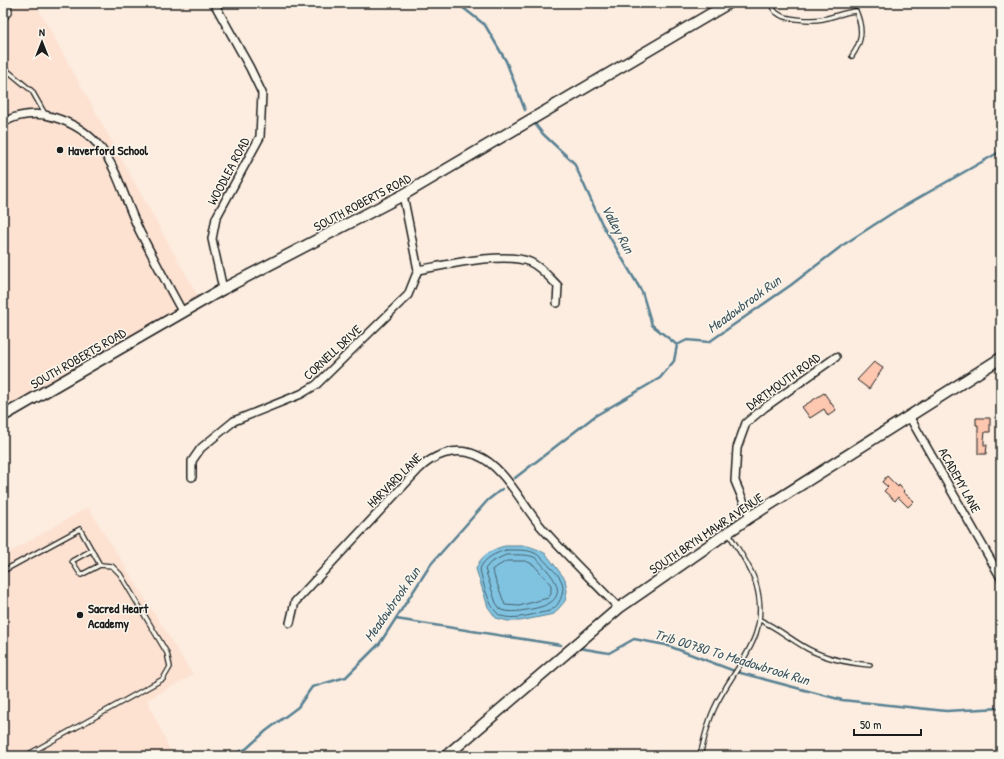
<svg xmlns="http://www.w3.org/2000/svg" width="1004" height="759" viewBox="0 0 1004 759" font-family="'Patrick Hand',sans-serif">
<rect width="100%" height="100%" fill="#fcede0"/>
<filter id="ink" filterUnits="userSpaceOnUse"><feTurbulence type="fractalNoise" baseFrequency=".025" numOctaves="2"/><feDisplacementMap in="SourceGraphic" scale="8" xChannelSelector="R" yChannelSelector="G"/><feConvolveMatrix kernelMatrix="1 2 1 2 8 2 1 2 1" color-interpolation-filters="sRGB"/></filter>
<g filter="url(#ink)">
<path fill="#fde2d2" d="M3 3H35L199 298 3 408Z
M88 507 193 675 147 700 173 756H3V556Z"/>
<path fill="#80c3e1" stroke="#588092" d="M505 546H528L539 550 546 554 565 579 567 591 565 601 554 614 520 621H508L496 618 488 607 476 569C480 556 492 549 505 546Z"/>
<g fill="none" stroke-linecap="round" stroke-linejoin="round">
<path stroke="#445f6b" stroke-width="1" d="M506 550C531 550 535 549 551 568 555 571 559 576 561 580 566 590 560 607 549 611 543 613 537 613 531 615 522 617 506 620 498 614 489 607 482 580 480 569 484 558 496 553 506 550Z
M506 555C515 555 526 554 534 557 539 560 543 566 547 570 566 592 558 604 532 609 521 611 512 613 501 610L496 603 485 569 490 563Z
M507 561H526L534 565 551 585V594L548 598 519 606 505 605 492 570Z"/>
<path stroke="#588092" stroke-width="2.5" d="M457 3 485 25 506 61 525 110
M535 124 543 134 574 163 602 224 642 292 652 325 677 345
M515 478 595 416 660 378 674 361 677 345 687 340 709 342 791 285 843 245 894 212 1001 151
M396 619 561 645
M579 648 609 653 634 639 666 645 737 672 842 700 946 711 1001 708
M230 756 246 749 266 731 298 707 312 687 346 677 380 643 431 564 488 500 502 489"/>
</g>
<path fill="#fec7b0" stroke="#1c1c1c" d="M874 362 883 368 869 389 857 380Z
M824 393 836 410 828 416 824 409 810 418 802 407Z
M976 418H990V432H985L984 440V445H987L986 454H978V425H976Z
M887 476 898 487 899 485 904 491 903 492 914 501 908 507 898 497 895 501 884 491 888 487 882 482Z"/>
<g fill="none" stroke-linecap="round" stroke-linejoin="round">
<g stroke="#1c1c1c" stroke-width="6">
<path id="lane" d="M770 3C772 6 774 11 777 13 785 20 813 21 823 19 834 17 844 12 856 11 863 28 863 40 852 56
M3 20 10 12 9 3
M3 67 32 91 45 114
M3 571 80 529 100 565 81 575 72 561 92 550
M760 620C778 628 791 640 808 649 827 659 848 663 870 665
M25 756 163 679 170 667 167 653 120 574 112 566 100 565
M700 756C704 740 707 724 714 709 734 665 772 639 756 584 751 566 738 550 729 534"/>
</g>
<g stroke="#1c1c1c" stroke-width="10">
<path id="street" d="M214 3 250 68 262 93 260 137 216 218 212 239 223 289
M3 123C16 114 38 112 53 117 114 135 116 183 140 232 154 259 168 286 183 313
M418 270C446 265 506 251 530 262 541 267 550 278 558 286L557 303
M909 416 1001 578
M192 477V461L201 448 234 421 301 394 316 385 408 295 418 270 403 195
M750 517 735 481 737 448 746 423 764 408 836 357
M290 623 295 602 418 470C433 455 455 446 476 455 505 466 523 507 543 529 567 556 594 582 619 608"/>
</g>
<g stroke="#1c1c1c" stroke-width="13">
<path id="secondary" d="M3 416 223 289 403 195 729 3
M446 756 619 608 750 517 1001 358"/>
</g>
<use href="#lane" stroke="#fbf7ec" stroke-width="3.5"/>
<use href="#street" stroke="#fbf7ec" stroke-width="7"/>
<use href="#secondary" stroke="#fbf7ec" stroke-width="10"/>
</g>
</g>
<g fill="#1c1c1c" stroke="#fbf7ec" stroke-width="1.5">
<circle cx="60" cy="150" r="4"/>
<circle cx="80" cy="615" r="4"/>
</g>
<g text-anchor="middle" stroke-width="3" stroke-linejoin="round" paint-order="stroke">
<g font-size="13" font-weight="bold" fill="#1c1c1c" stroke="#fbf7ec" text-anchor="start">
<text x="68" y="155">Haverford School</text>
<text x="88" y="613">Sacred Heart<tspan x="88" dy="15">Academy</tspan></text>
</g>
<g font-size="13" fill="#1c1c1c" stroke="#fbf7ec">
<text transform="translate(228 171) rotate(-62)" y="5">WOODLEA ROAD</text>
<text transform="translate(362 202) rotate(-28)" y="5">SOUTH ROBERTS ROAD</text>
<text transform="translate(332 352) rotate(-43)" y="5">CORNELL DRIVE</text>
<text transform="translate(78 358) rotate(-30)" y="5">SOUTH ROBERTS ROAD</text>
<text transform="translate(783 381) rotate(-36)" y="5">DARTMOUTH ROAD</text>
<text transform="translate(394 480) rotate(-45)" y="5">HARVARD LANE</text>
<text transform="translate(960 480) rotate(61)" y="5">ACADEMY LANE</text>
<text transform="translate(706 533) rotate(-34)" y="5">SOUTH BRYN MAWR AVENUE</text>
</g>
<g font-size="14" font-style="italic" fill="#3f5661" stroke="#fbf7ec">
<text transform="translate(618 229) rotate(62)" y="5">Valley Run</text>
<text transform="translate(744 304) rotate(-36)" y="5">Meadowbrook Run</text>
<text transform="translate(392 604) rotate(-55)" y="5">Meadowbrook Run</text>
<text transform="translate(732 657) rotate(17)" y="5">Trib 00780 To Meadowbrook Run</text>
</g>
</g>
<rect width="1004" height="759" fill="none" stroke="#fbf7ec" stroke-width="16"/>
<rect x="8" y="8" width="988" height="743" fill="none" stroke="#1c1c1c" stroke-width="1.5" filter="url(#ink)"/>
<g transform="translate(42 42)" stroke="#fbf7ec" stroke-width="3" paint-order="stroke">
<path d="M0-3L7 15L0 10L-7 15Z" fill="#1c1c1c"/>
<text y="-6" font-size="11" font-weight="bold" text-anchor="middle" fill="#1c1c1c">N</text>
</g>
<path d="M854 729v6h67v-6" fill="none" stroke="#1c1c1c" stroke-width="2"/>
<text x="860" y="729" font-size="12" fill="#1c1c1c" stroke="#fbf7ec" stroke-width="3" paint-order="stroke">50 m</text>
</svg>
